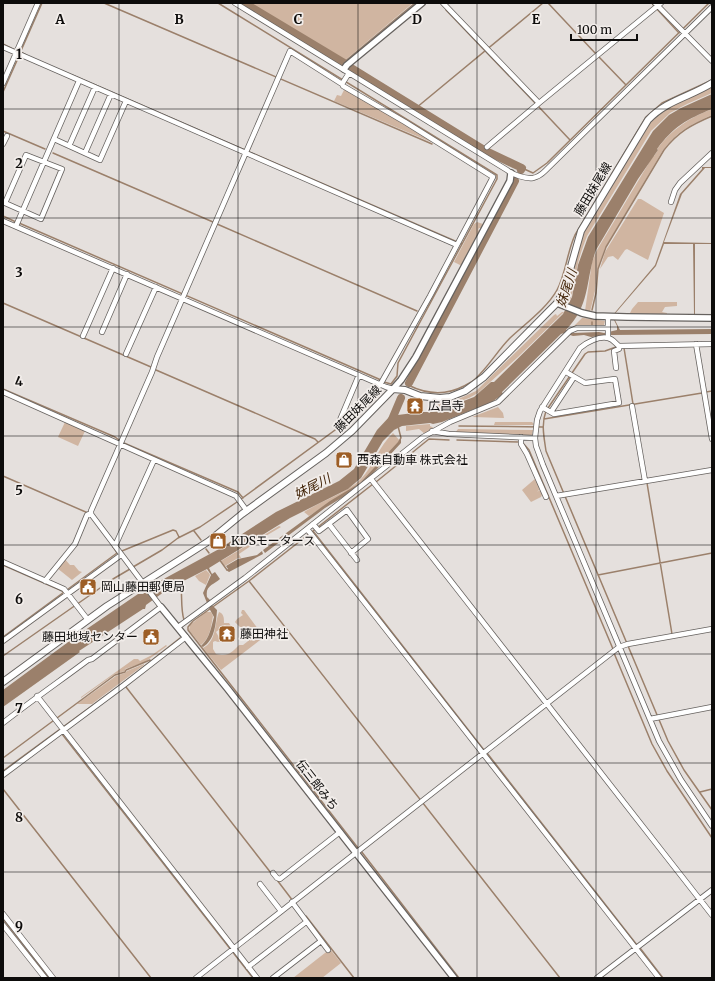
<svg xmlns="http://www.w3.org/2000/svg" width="715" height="981" viewBox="0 0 715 981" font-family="Merriweather,'Noto Sans JP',serif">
<rect width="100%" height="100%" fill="#e5e0dd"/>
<path fill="#d0b5a1" d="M249 3H413L344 61Z
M712 86V93L687 104 670 113 651 131 587 236C583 247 579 257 577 268 575 280 574 291 569 303L568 302 571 296 568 294 581 233 649 124C661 109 678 100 696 94 702 91 707 91 712 86Z
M345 88 432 140 431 142 334 101 337 95 341 96Z
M712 109V115C690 125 679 130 663 150L605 248 598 268 595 291 590 312 585 311 592 262 597 250 653 156H654L658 150 657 149C672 129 689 118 712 109Z
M638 199H641L664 213 648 260 627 249 625 250 618 260 613 256 608 257 600 269 605 252Z
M477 222 483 224 482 228H479L478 230 480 231 462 266 454 262 474 224Z
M638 302H677V306L665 307 662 312 667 313V315H629L632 309Z
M562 312H564L518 357 478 393 469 398 434 411V404L454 401 476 391 554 315 556 314 557 316Z
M582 318H584L605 321 604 325 601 326 573 327Z
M498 407 503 413 504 418 472 417Z
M65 422 85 431 78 446 58 437Z
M495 422H532L534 424 533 425H494Z
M430 424V426L434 428V429L425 434 419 429 406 431V426Z
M458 429H461L533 430 532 435 530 436 455 433Z
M393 433 400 441 359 484 309 516 304 512C323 500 345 494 361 479 374 465 379 446 393 433Z
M536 478 540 489 537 492 540 490 543 493 541 497 531 502 522 490Z
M279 526 281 527 264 537 239 554 241 558H238L225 566 221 561Z
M64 558 70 565H74L79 571 82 572 72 580 57 568Z
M206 570 209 573 210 575 206 585 199 581 195 576Z
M242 610H244L264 637 221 670 203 648C217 641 214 624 219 612 224 614 224 618 224 623H229L231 626 228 628 225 625 216 632 221 641 218 642 215 641 213 642V649L216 654C228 657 231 653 239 645H243L252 638 253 636C248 629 240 629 235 622L237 619 243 615 241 613Z
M206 612H211L213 616C211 627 210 638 201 645L189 630 190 625Z
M166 645 167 646 145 662 125 669V671L115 674 81 698V697L134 659H138L140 661 152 655Z
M144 664V665L92 704H77L116 676 125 673 127 671Z
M330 949 341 963 322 978H293Z"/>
<path fill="#9b806b" d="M712 94V109C687 119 673 127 657 149L658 150 638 179 596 250C585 281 591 304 566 330L574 333 599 332 604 333 617 330V326L612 316 655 265 680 194 702 169V167H712V168H705L682 194 664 242 712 243V244H695V315H694L693 244H664L656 266 613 316 620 330 712 329V334L611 335 591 337 584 335 573 336 564 333 561 334 502 392 503 394 492 402 442 422 433 424 430 423 402 426 394 430 383 441 361 478 348 489 290 518 209 568 212 574 215 572 220 579C214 585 205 585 207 597L211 601 207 603 203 593 211 575 207 569 168 589 146 605 145 609H143L79 651 80 652 3 707V690L75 637 138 594H143L160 581 219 549 276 512 339 481 354 469 377 430 390 416 421 412H433L440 410 474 397 491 382H494L563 314 572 297 578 265 588 237 653 131 669 115 681 108Z
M401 436V443L366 481 348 494 325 508 265 553 263 550 330 501 360 483 398 442Z
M262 551 263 554 229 572 226 570 228 569 226 566 238 559 257 555Z
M212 605 217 610C216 623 215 640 203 647L201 646C210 638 211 627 214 617L209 608Z"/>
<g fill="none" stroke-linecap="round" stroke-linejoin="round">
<path stroke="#9b806b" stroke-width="1.5" d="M104 3 432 144
M218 3 497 175V179L398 363 397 376 391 384 384 382
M548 3 596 54
M652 3 654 6
M656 8 679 33
M446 10 536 104
M3 44 15 50
M19 51 26 55
M20 53 42 3
M599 57 626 85
M343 63 415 3
M72 75 462 244
M3 92 19 56
M538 106 570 140
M416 108 543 3
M3 131 45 149
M53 153 213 222
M522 168 533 173 547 163 709 3
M3 216 16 222
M19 223 381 380
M217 224 417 311
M3 303 151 367
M592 310 596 293 598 269 606 247 664 150C678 132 691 125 712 116
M592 322V325
M624 348 633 404
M156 370 315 439 318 442
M408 385C426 394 445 396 464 386 467 384 471 383 474 380 488 368 497 351 510 338 525 324 547 308 557 290 566 273 567 252 575 235L646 117 662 103 712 80
M3 389 115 437 119 440
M706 392 712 391
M548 408 585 354 588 352 605 351 616 347
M546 411C541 424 544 437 546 451L668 741 684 770 712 810
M544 419 702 393
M398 426 401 438
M459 426 543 427
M457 440 519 442
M124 443 238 492 243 498
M523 443 529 450 613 649
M3 476 88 513
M376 482 429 439 449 440
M647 483 672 634
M194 531 201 540
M313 531 484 750
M112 545 117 553
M206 549 209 553
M219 559 227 570
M3 565 60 590 64 592
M133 567 162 550 178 538 200 527 237 502 361 411
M598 575 712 553
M180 580C183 593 180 607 184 620
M249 581 560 978
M3 637 117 553 173 530 176 531 179 537
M614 653 652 744 667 771 712 838
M3 656 113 579 130 569
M126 687 271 873
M62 734 253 978
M487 753 637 945
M3 758 115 675 125 672 126 670 150 660
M3 771 123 683 180 638
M3 789 151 978
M700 792 712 789
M358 848 188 630V627L193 621 249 581 373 484
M361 851 459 978
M277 880 293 901
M306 916 354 978
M3 919 49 978
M640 948 663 978"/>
<path stroke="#9b806b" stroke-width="8" d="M244 3 344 63
M351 68 484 150 522 168 521 170
M409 383 515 181
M390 424 401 398"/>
<g stroke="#66625f" stroke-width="6">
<path id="minor" d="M235 3 507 170C513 175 526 179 533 178 538 177 542 174 545 171L712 7
M443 3 539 103 661 3
M655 3 712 61
M3 47 457 245
M3 83 38 3
M342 84 349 73
M54 139 100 160 126 101
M3 144 7 136
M69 146 95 87
M487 147 539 103
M85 153 111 94
M26 155 62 169 41 219 5 203Z
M671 202 675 190 680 183 712 153
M3 221 386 387 393 389
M16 226 79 81
M102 332 127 274
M83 336 113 268
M608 338V317
M696 344 712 439
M126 354 156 287
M616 368 614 351 619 349V346
M3 392 236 496 247 511
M632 406 645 481
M542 407 554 414 619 403 615 379 585 383 566 372
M551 412 574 377
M340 422V420L359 375
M432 431 449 434 535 438 537 420 540 411 580 348C587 342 599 336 608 338 613 339 615 343 619 346L712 344
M521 437V444L527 454 546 497
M535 438 536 446 543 465 659 741 681 780 712 826
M371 479 712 915
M556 496 712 470
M313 524 319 531 347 510 368 539 351 553
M329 524 357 560
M307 529 659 978
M115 546 154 460
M3 562 64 589 88 620
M45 581 75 544 87 515 91 513
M178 627 245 578 423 437 450 422 498 402 570 331 577 328H608
M3 641 121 555
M37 696 257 978
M650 719 712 707
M3 723C31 701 60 681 88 660L92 659 161 607 91 514V511L152 372 157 357 290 51 342 84 343 86 405 122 493 177 430 296 380 385
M3 775 124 685 186 637
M273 873 277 878 280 879 340 832
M260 884 281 911
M292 902 328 950
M3 914 53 978
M3 925 45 978
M248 967 306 922
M196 978 619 647 628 644 712 629
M273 978 321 941
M597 978 712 890"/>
</g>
<g stroke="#66625f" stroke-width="8">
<path id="tertiary" d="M344 69 347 65 422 3
M557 303 582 313 595 316 627 317 712 318
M393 389 401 380 416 357 510 181 511 173
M161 607 227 688 454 978"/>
</g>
<g stroke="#66625f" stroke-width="8">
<path id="secondary" d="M3 682 107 606 209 541 242 514 326 453 352 431 393 389 405 390 420 396 440 398 450 397 465 391 484 377 548 312 557 303 564 291 581 231 648 120C667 100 690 97 712 83"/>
</g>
<use href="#minor" stroke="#fff" stroke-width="4.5"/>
<use href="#tertiary" stroke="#fff" stroke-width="5.5"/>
<use href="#secondary" stroke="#fff" stroke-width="6"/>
</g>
<path fill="none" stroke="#0d0c0b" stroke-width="1" stroke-opacity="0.55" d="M119 3V978M238 3V978M358 3V978M477 3V978M596 3V978M3 109H712M3 218H712M3 327H712M3 436H712M3 545H712M3 654H712M3 763H712M3 872H712"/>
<defs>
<g id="temple-square" transform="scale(0.9)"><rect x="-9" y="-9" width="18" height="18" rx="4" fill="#9d5e26" stroke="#f2edea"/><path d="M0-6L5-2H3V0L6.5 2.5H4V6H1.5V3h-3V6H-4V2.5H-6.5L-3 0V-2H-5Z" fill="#fff"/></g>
<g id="shop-square" transform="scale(0.9)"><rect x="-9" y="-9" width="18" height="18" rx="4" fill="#9d5e26" stroke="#f2edea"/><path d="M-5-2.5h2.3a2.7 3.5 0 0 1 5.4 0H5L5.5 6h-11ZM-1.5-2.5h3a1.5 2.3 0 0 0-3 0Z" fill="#fff"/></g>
<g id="civic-square" transform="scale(0.9)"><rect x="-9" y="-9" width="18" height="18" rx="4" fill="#9d5e26" stroke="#f2edea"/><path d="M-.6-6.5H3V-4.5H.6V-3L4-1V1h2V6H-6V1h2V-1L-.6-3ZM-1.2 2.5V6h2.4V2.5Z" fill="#fff"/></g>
</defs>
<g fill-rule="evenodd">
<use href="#temple-square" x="415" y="406"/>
<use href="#shop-square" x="344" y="460"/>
<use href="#shop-square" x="218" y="541"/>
<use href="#civic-square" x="88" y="587"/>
<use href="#temple-square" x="227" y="634"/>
<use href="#civic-square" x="151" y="637"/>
</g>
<g text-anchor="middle" stroke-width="3.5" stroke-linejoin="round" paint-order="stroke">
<g font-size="12" fill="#0d0c0b" stroke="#f2edea">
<text transform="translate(593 189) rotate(-59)" y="4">藤田妹尾線</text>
<text transform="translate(358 409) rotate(-45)" y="4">藤田妹尾線</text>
<text transform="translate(317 785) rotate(52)" y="4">伝三郎みち</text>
</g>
<g font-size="12" fill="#0d0c0b" stroke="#f2edea" text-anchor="start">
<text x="428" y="410">広昌寺</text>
<text x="357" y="464">西森自動車 株式会社</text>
<text x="231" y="545">KDSモータース</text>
<text x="101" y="591">岡山藤田郵便局</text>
<text x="240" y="638">藤田神社</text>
<text x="138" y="641" text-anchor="end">藤田地域センター</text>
</g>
<g font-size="13" font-style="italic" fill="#432509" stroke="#f2edea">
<text transform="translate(566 288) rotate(-72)" y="5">妹尾川</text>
<text transform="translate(312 486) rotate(-27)" y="5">妹尾川</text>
</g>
</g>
<g font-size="13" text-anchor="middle" font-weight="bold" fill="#0d0c0b" stroke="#f2edea" stroke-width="3.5" stroke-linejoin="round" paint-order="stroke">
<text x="60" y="24">A</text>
<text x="179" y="24">B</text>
<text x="298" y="24">C</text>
<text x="417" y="24">D</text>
<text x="536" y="24">E</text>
<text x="19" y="59">1</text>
<text x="19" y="168">2</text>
<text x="19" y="277">3</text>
<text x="19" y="386">4</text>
<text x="19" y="495">5</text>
<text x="19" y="604">6</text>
<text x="19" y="713">7</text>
<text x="19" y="822">8</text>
<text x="19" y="931">9</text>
</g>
<rect width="715" height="981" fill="none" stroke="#0d0c0b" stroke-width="8"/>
<path d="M571 34v6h66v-6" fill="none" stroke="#0d0c0b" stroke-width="2"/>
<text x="577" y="34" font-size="12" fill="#0d0c0b" stroke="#f2edea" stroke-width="3" paint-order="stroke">100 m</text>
</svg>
